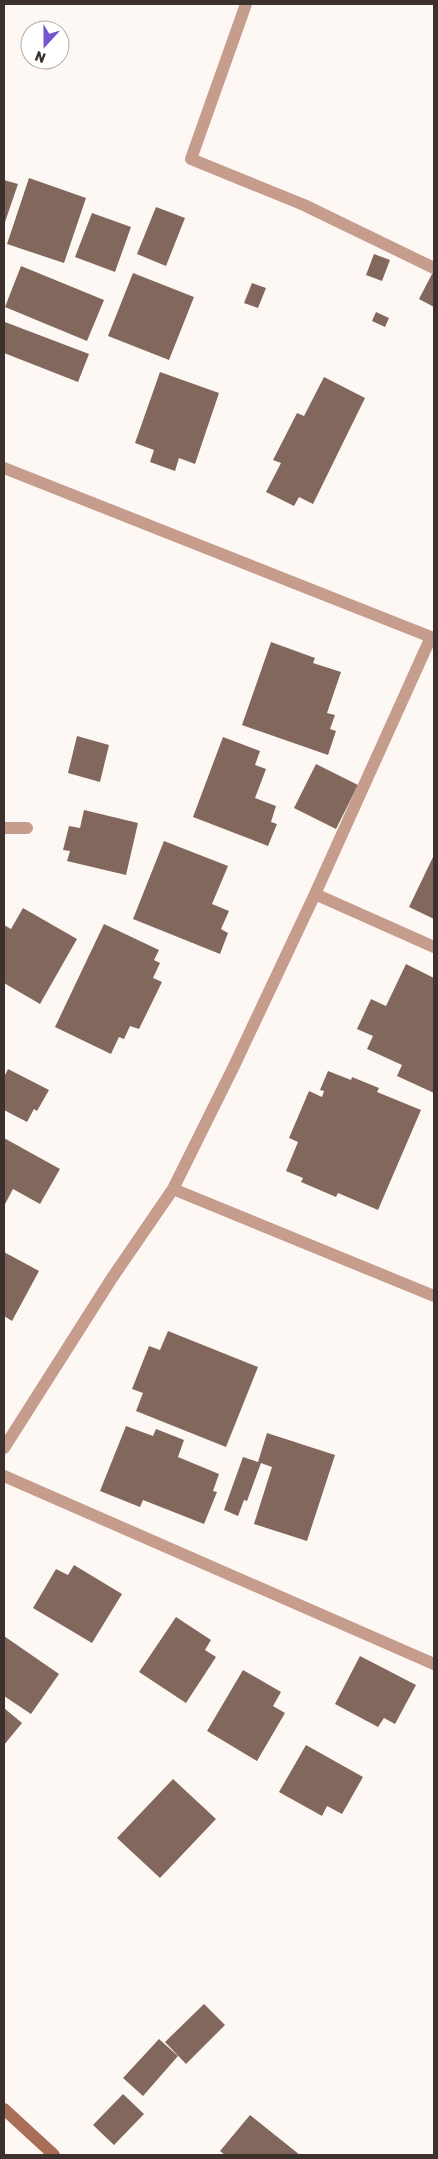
<svg xmlns="http://www.w3.org/2000/svg" width="438" height="2159" viewBox="0 0 438 2159" font-family="Rubik,sans-serif">
<rect width="100%" height="100%" fill="#fef8f5"/>
<path fill="#82685c" d="M29 178 86 198 64 263 7 244Z
M4 180 18 184 4 225Z
M156 207 185 218 166 266 137 254Z
M92 213 131 227 115 272 75 257Z
M374 254 390 260 382 281 366 275Z
M21 266 104 300 87 341 5 307Z
M433 272 434 273V307L419 299Z
M133 273 194 297 169 360 108 336Z
M252 283 266 288 258 308 244 303Z
M376 312 389 318 385 327 372 321Z
M5 322 89 354 78 382 4 353Z
M160 372 219 393 195 464 179 458 175 471 150 462 154 450 135 443Z
M324 377 365 398 313 504 299 497 294 506 266 492 281 463 273 460 297 413 304 416Z
M271 642 315 658 313 663 341 672 327 713 335 715 330 729 336 731 328 755 242 725Z
M77 736 109 745 100 782 68 773Z
M223 737 260 751 255 765 266 769 255 798 276 806 271 822 277 824 268 846 193 817Z
M316 764 358 785 336 829 294 808Z
M84 810 138 823 126 875 67 861 70 851 63 850 69 826 80 828Z
M164 841 228 866 212 904 229 911 221 929 228 933 220 954 133 919Z
M434 855V919L409 907Z
M23 908 77 939 40 1004 4 983V925L11 929Z
M104 924 159 950 154 960 160 963 153 978 162 982 139 1029 130 1026 124 1039 119 1037 111 1054 55 1027Z
M406 964 434 978V1093L397 1076 402 1065 367 1049 373 1036 357 1029 371 999 386 1006Z
M8 1069 49 1090 37 1111 34 1109 27 1122 4 1110V1077Z
M328 1071 351 1080 352 1077 379 1088 377 1092 421 1110 378 1210 338 1193 336 1197 301 1182 303 1178 286 1171 298 1142 289 1138 309 1091 322 1097 324 1091 320 1090Z
M4 1138 60 1169 40 1204 13 1189 4 1206Z
M4 1252 39 1271 12 1321 4 1316Z
M168 1331 258 1367 226 1447 136 1411 143 1393 132 1389 149 1346 160 1350Z
M126 1426 153 1436 156 1429 184 1440 178 1457 219 1474 213 1491 217 1492 204 1524 143 1500 140 1507 100 1491Z
M267 1433 335 1455 307 1541 254 1524 272 1467 261 1463 247 1501 244 1500 238 1516 224 1510 243 1457 258 1462Z
M74 1565 122 1594 92 1643 33 1608 56 1569 68 1575Z
M176 1617 211 1640 205 1650 216 1657 186 1703 139 1672Z
M4 1636 59 1674 31 1714 4 1696Z
M360 1656 416 1685 395 1724 384 1718 378 1727 335 1704Z
M243 1670 281 1692 273 1706 285 1713 257 1761 207 1731Z
M4 1708 22 1723 4 1745Z
M306 1745 363 1777 342 1814 327 1806 322 1816 279 1792Z
M173 1779 216 1819 160 1878 117 1838Z
M204 2004 225 2025 186 2064 165 2042Z
M159 2039 178 2056 143 2096 123 2078Z
M123 2094 144 2114 114 2145 93 2125Z
M250 2115 300 2155H225L220 2151Z"/>
<g fill="none" stroke-linecap="round" stroke-linejoin="round">
<path stroke="#c69c8c" stroke-width="12" d="M246 4 191 159 304 205 434 268
M4 468 431 637 315 894 234 1066 173 1189 112 1278 4 1448
M4 828H27
M315 894 434 947
M173 1189 434 1296
M4 1476 434 1664"/>
<path stroke="#a96e58" stroke-width="12" d="M4 2109 54 2155"/>
</g>
<rect width="438" height="2159" fill="none" stroke="#3c312c" stroke-width="10"/>
<g transform="translate(45 45) rotate(201)"><circle r="24" fill="#ffffff" stroke="#b1adab"/>
<path d="M0-4L9 19L0 12L-9 19Z" fill="#7655cf"/>
<text y="-8" font-size="14" font-weight="bold" text-anchor="middle" fill="#3c312c">N</text>
</g>
</svg>
